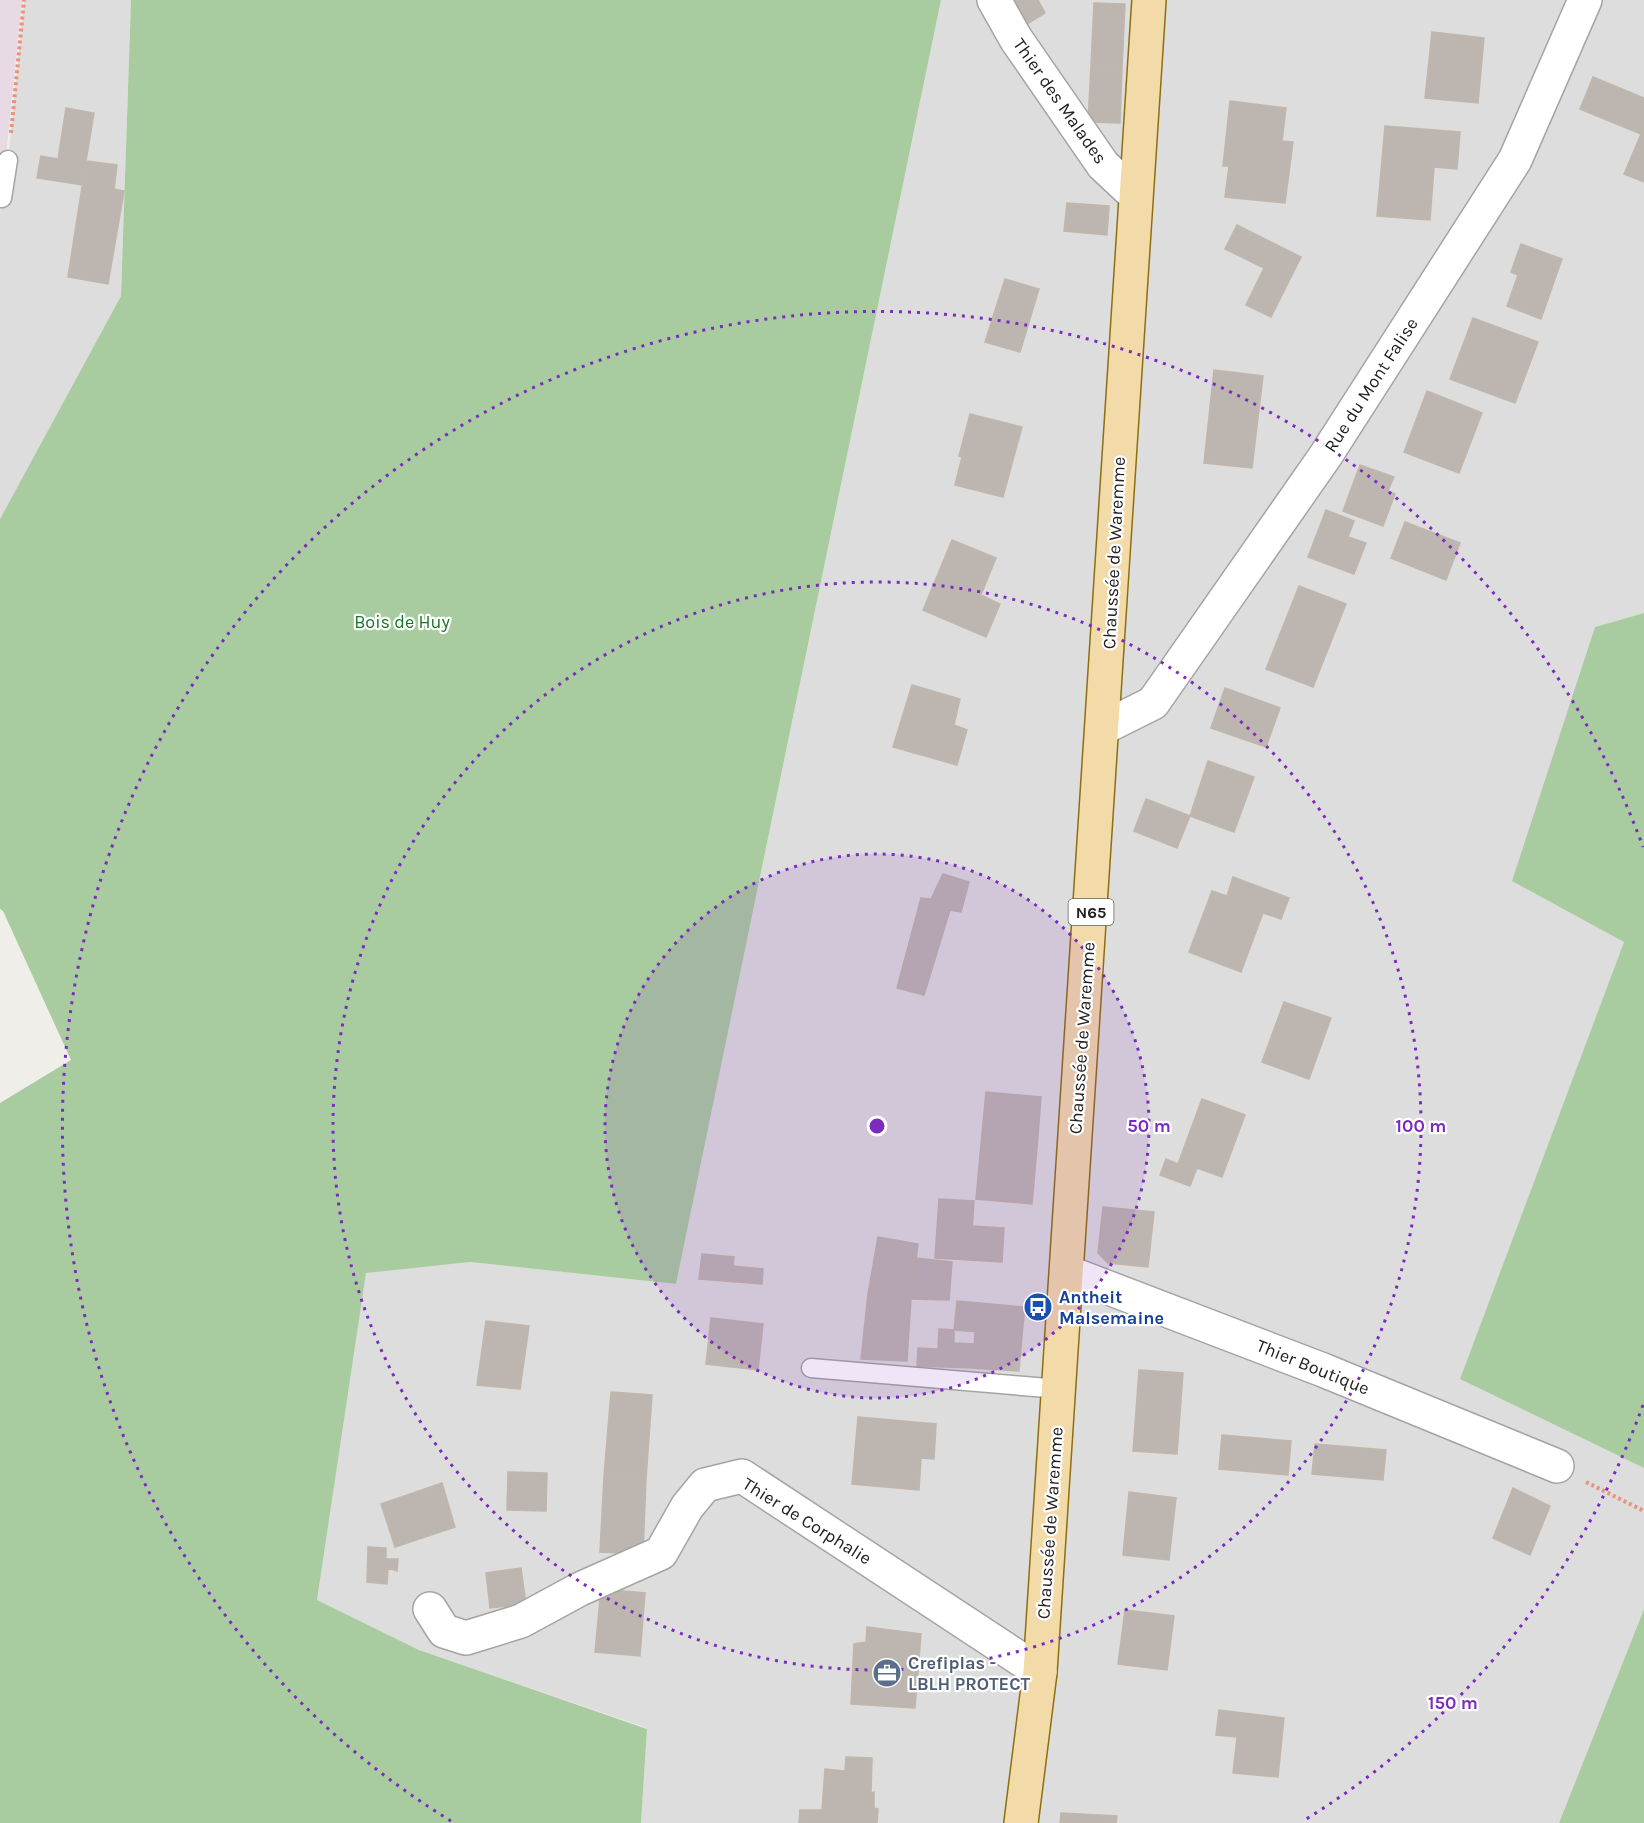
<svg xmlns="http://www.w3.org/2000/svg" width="1644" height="1823" viewBox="0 0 1644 1823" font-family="Karla,sans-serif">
<rect width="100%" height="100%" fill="#f0eee8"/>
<path fill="#dedddd" d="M24 0H131L121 296 0 519V215L8 160Z
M941 0H1644V613L1595 627 1624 942 1460 1379 1644 1468V1609L1559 1823H641L647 1728 419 1650 317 1600 366 1272 470 1262 676 1284Z"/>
<path fill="#e8dae4" d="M0 0H22L0 215Z"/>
<path fill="#a9cba0" d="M131 0H941L676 1284 470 1262 366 1273 317 1600 419 1650 647 1729 641 1823H0V1103L71 1060 3 911 0 909V519L121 296Z
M1644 613V1468L1460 1379 1624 942 1512 881 1595 627Z
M1644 1609V1823H1559Z"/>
<path fill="#bdb6b0" stroke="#c0b6ab" stroke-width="1.5" d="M1008 0H1038L1045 13 1024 26Z
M1094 3 1125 4 1122 67 1091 66Z
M1432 32 1484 38 1478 103 1425 98Z
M1091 66 1122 67 1120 123 1088 122Z
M1593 77 1644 98V182L1624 174 1641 134 1580 109Z
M1230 101 1286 108 1282 141 1293 142 1285 203 1225 197 1229 166H1223Z
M66 108 94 113 82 185 37 178 41 156 58 159Z
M1385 126 1460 132 1457 169 1434 167 1430 220 1377 216Z
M86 161 117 165 114 189 124 191 108 284 68 277Z
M1067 203 1109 206 1107 235 1064 231Z
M1237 225 1301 257 1271 317 1246 305 1264 268 1225 249Z
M1521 244 1562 259 1541 319 1507 306 1518 275 1511 272Z
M1005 279 1039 289 1020 352 985 342Z
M1473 318 1538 342 1515 403 1450 379Z
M1214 370 1263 376 1252 468 1204 463Z
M1427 391 1482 413 1459 473 1404 452Z
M970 414 1022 427 1003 497 955 485 962 457 959 456Z
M1360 465 1394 477 1388 491 1395 494 1383 526 1343 511Z
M1326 510 1354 521 1348 537 1366 543 1354 574 1308 557Z
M1405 522 1460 543 1446 580 1391 558Z
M952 540 996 558 981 595 1000 604 986 637 923 610Z
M1299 586 1346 604 1313 687 1266 669Z
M912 685 960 699 954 725 967 730 957 765 893 747Z
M1225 688 1280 708 1266 747 1211 728Z
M1208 761 1254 777 1234 832 1190 816Z
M1146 799 1190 816 1177 848 1134 831Z
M943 874 969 882 961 912 950 910 924 995 897 988 921 898 931 899Z
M1233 877 1289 898 1281 919 1263 913 1241 972 1189 952 1212 891 1227 896Z
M1284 1002 1331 1018 1309 1079 1262 1062Z
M986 1092 1041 1097 1038 1136 982 1133Z
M1202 1099 1245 1115 1222 1177 1197 1168 1190 1186 1160 1175 1166 1159 1178 1164Z
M982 1133 1038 1136 1035 1170 979 1166Z
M979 1166 1035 1170 1032 1204 976 1199Z
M939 1199 974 1201 970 1260 935 1258Z
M1103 1207 1154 1212 1148 1267 1108 1263 1098 1253Z
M972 1226 1004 1228 1002 1262 970 1260Z
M878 1237 918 1244 911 1299 868 1294Z
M702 1254 734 1257 733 1266 763 1269 762 1284 699 1279Z
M915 1258 952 1262 949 1300 911 1299Z
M868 1294 911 1299 907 1361 861 1359Z
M957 1301 1025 1307 1022 1335 954 1330Z
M711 1318 763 1324 758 1370 706 1364Z
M486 1321 529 1326 520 1389 477 1385Z
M939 1329 954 1330V1343L974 1344 973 1368 917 1366 918 1348 938 1349Z
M975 1331 1022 1335 1019 1371 973 1368Z
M1139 1370 1183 1373 1177 1454 1133 1451Z
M611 1392 652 1395 646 1479 604 1476Z
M858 1417 936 1424 934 1459 921 1458 919 1490 852 1484Z
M1222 1435 1291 1441 1288 1475 1219 1469Z
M1315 1444 1386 1450 1383 1480 1312 1474Z
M508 1472 547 1473 546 1511 507 1510Z
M604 1476 646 1479 643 1554 600 1552Z
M442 1483 455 1527 395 1547 381 1504Z
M1513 1488 1550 1506 1530 1555 1493 1538Z
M1129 1492 1176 1498 1169 1560 1123 1555Z
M368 1547 386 1548V1559H398L397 1571 388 1568 387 1584 367 1582Z
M521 1568 526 1604 490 1608 486 1573Z
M601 1589 645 1593 640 1656 595 1652Z
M1125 1610 1174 1616 1167 1670 1118 1664Z
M867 1627 921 1634 915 1708 851 1704 854 1644 866 1642Z
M1219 1710 1284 1718 1278 1777 1233 1773 1237 1737 1216 1735Z
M846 1757 872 1758 871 1793 874 1792V1808L878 1809 877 1823H799L800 1810H822L825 1769 845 1771Z
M1061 1813 1117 1816 1116 1823H1060Z"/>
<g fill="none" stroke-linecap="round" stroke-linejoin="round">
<g stroke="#a4a4a4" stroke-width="21">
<path id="service" d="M0 197 2 198 8 160
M811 1368 1059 1389"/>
</g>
<g stroke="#a4a4a4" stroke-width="36">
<path id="minor" d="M994 0 1016 39 1103 165 1135 195
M1103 728 1153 703 1326 455 1515 160 1585 0
M1067 1272 1323 1370 1557 1466
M430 1609 444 1631 466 1638 521 1621 580 1589 661 1553 687 1507 705 1485 742 1476 1040 1672"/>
</g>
<g stroke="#8d6f0f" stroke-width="36">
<path id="primary" d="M1021 1823 1040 1672 1149 0"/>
</g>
<path stroke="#ed917c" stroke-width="4" stroke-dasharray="3 3" stroke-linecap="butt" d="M11 133 24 0
M1586 1482 1644 1511"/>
<use href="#service" stroke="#fff" stroke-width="18"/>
<use href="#minor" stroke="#fff" stroke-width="33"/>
<use href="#primary" stroke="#f3daa9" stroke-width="33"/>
</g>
<circle cx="877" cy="1126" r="272" fill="#7b2cbf" fill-opacity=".12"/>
<g fill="none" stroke="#7b2cbf" stroke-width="3" stroke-dasharray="3 6">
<circle cx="877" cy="1126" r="272"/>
<circle cx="877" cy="1126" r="544"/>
<path d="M1643 1405A815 815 0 0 1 1303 1821M451 1821A815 815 0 1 1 1643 847"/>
</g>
<defs>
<g id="bus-disc" transform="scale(1.5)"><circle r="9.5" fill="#1a4fb4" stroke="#fff"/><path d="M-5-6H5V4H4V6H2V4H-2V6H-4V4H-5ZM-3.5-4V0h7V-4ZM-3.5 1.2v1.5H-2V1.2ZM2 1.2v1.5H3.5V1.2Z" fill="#fff"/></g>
<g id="office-disc" transform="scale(1.5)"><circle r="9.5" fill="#5c6f8a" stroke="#fff"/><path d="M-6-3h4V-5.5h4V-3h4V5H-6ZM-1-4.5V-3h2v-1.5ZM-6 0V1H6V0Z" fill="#fff"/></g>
</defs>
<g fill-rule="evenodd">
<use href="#bus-disc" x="1038" y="1307"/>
<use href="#office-disc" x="887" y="1673"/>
</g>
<g text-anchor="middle" stroke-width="4.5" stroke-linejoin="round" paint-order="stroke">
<rect fill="#fff" stroke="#636363" stroke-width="1.5" x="1068.5" y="899" width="45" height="26" rx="4.5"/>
<g font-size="16" font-weight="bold" fill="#202020">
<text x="1091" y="918">N65</text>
</g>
<g font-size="18" fill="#202020" stroke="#fff">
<text transform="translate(1060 101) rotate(55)" y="6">Thier des Malades</text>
<text transform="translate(1371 385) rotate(-57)" y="6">Rue du Mont Falise</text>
<text transform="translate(1114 553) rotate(-87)" y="6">Chaussée de Waremme</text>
<text transform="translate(1082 1038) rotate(-86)" y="6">Chaussée de Waremme</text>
<text transform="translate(1313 1367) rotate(22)" y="6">Thier Boutique</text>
<text transform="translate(807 1521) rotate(32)" y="6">Thier de Corphalie</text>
<text transform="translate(1050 1523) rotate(-86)" y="6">Chaussée de Waremme</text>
</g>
<g font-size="18" fill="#177627" stroke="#fff">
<text x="402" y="628">Bois de Huy</text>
</g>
<g font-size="18" font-weight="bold" fill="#164399" stroke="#fff" text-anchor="start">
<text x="1059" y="1303">Antheit<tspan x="1059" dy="21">Malsemaine</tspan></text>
</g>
<g font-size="18" font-weight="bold" fill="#4e5e75" stroke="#fff" text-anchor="start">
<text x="908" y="1669">Crefiplas -<tspan x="908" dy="21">LBLH PROTECT</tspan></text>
</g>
</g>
<circle cx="877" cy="1126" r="9" fill="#7b2cbf" stroke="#fff" stroke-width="3"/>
<g font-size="18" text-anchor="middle" font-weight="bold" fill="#7b2cbf" stroke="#fff" stroke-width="4.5" stroke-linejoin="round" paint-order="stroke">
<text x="1149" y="1132">50 m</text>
<text x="1421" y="1132">100 m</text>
<text x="1453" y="1709">150 m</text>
</g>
</svg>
